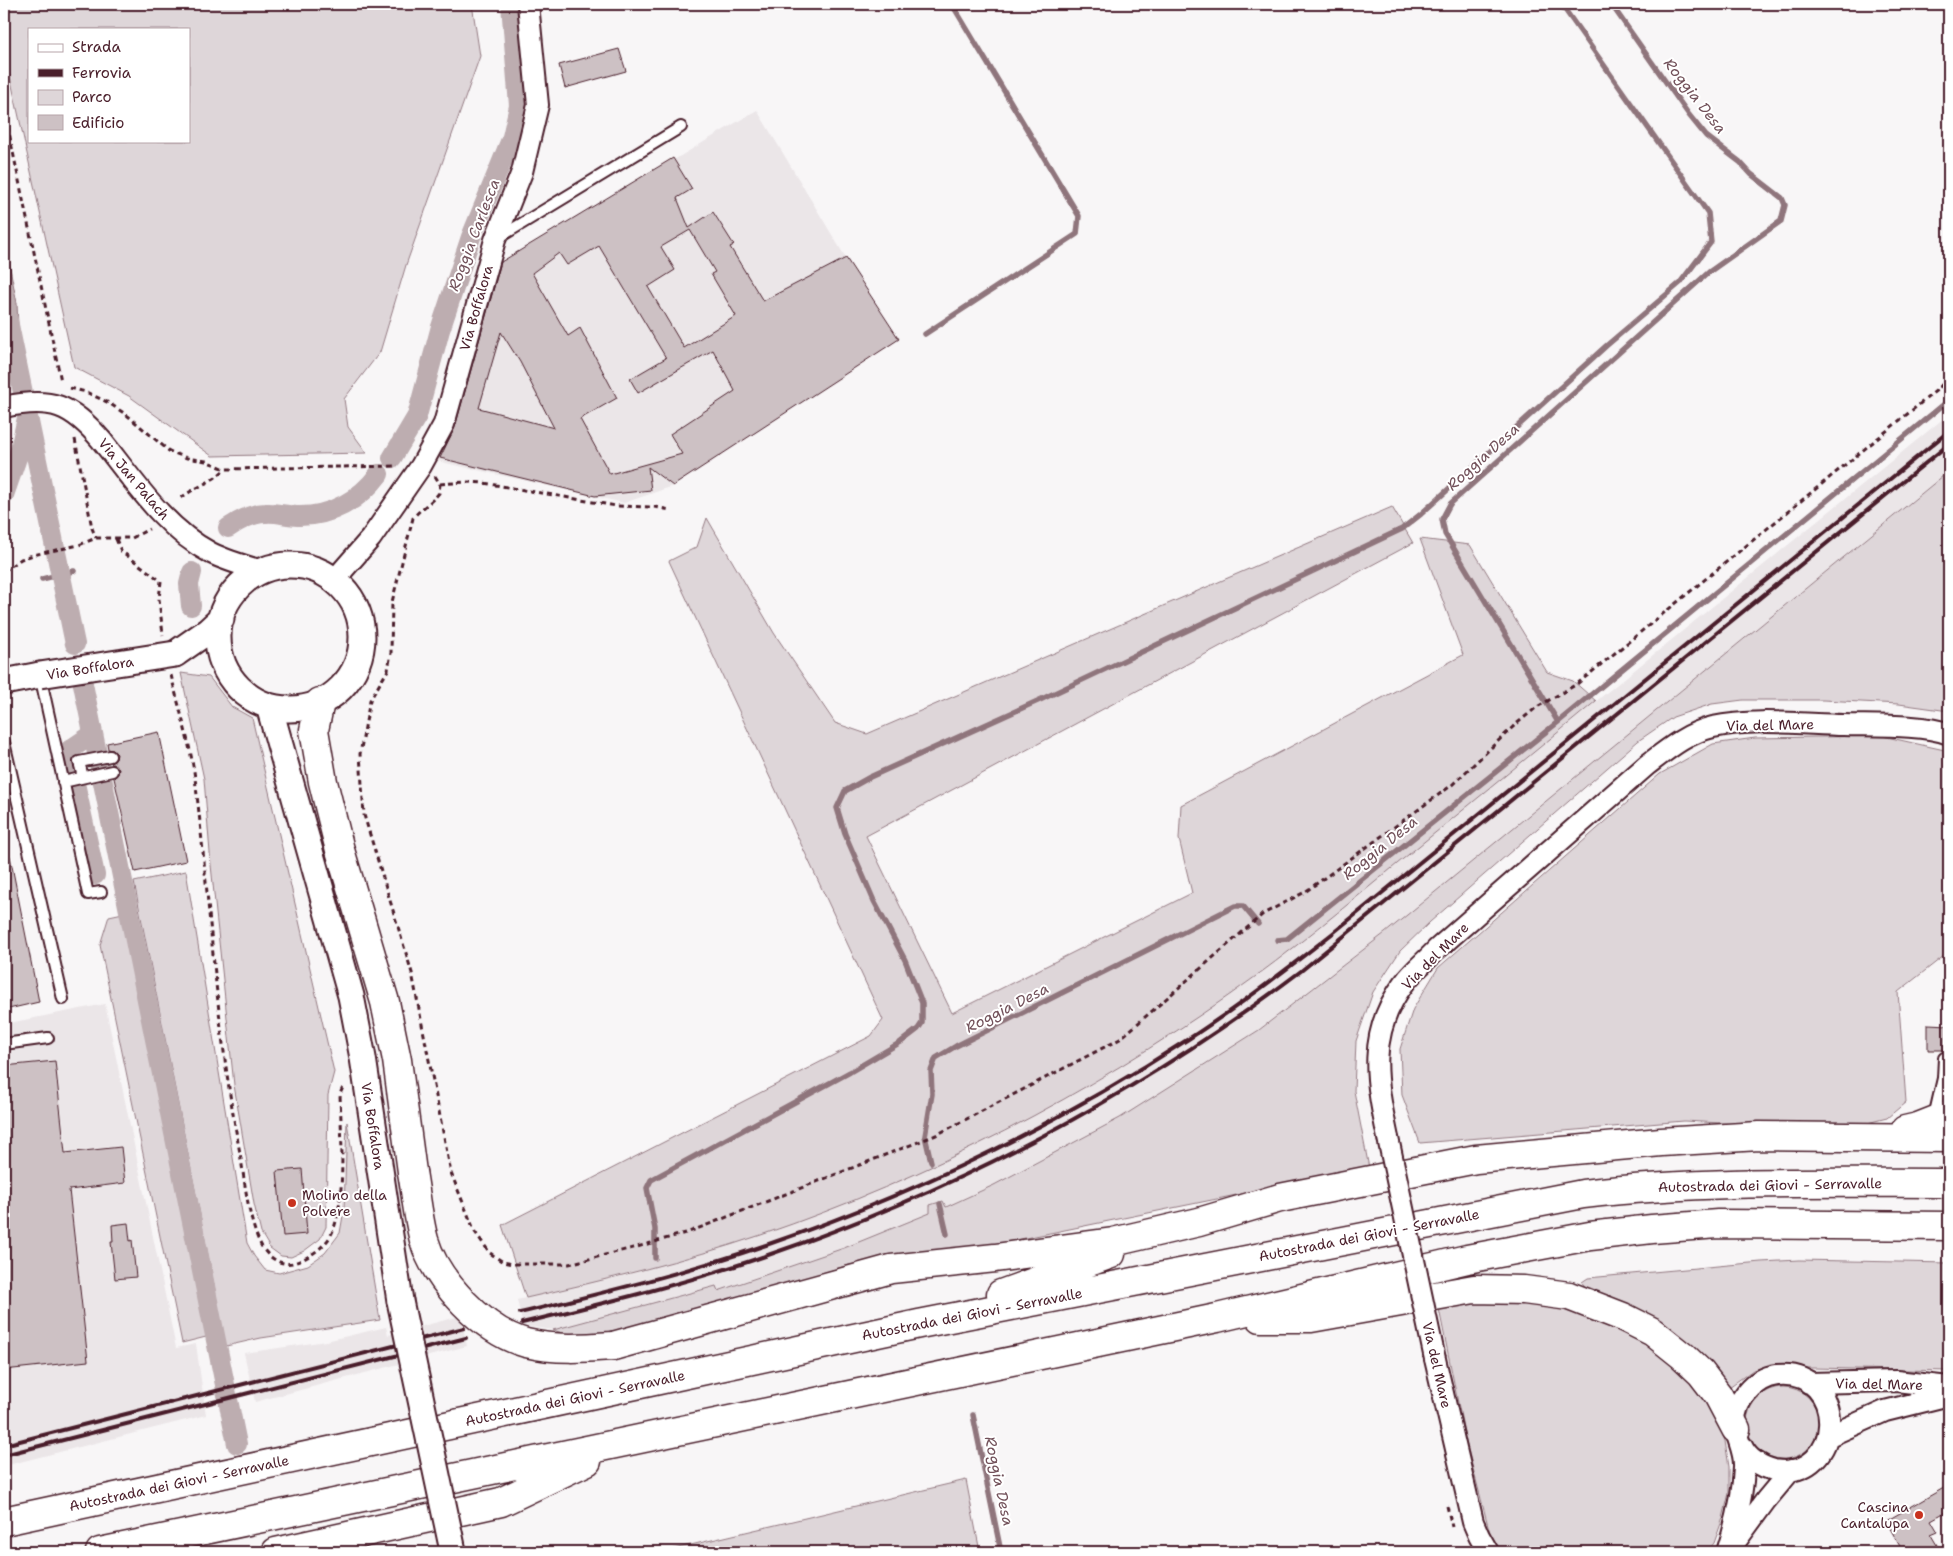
<svg xmlns="http://www.w3.org/2000/svg" width="1953" height="1556" viewBox="0 0 1953 1556" font-family="'Shantell Sans',sans-serif">
<rect width="100%" height="100%" fill="#f8f6f7"/>
<filter id="ink" filterUnits="userSpaceOnUse"><feTurbulence type="fractalNoise" baseFrequency=".02" numOctaves="2"/><feDisplacementMap in="SourceGraphic" scale="10" xChannelSelector="R" yChannelSelector="G"/><feConvolveMatrix kernelMatrix="1 2 1 2 8 2 1 2 1" color-interpolation-filters="sRGB"/></filter>
<g filter="url(#ink)">
<path fill="#ebe6e8" d="M757 110 867 293 899 339 673 486 624 503 437 461 473 328 491 270Z
M1949 414V471L1385 933 1259 1030 1190 1075 1120 1118 994 1185 946 1207 943 1201 930 1205 931 1213 844 1248 717 1291 716 1286 553 1330 523 1326 517 1300 629 1274 695 1255 760 1235 832 1208 975 1145 1098 1080 1233 993 1305 938Z
M105 1004 176 1348 196 1344 206 1415 4 1466V1024Z
M461 1316 467 1346 255 1402 244 1353 326 1341 386 1327 388 1335Z"/>
<path fill="#ded6d9" stroke="#947a82" fill-rule="evenodd" d="M4 4H472L480 56 406 265 380 352 344 399 348 427 367 453 212 456 129 396 74 367 4 49ZM29 29H189V141H29Z
M1949 471V711L1899 704 1823 700H1743L1712 704 1673 717 1638 741 1430 922 1400 951 1373 992 1356 1041 1354 1091 1369 1168 991 1245 849 1265 723 1303 606 1335 575 1337 553 1330 716 1286 718 1291 844 1248 930 1213V1205L943 1201 946 1207 994 1185 1120 1118 1259 1030 1385 933Z
M1392 507 1413 543 866 836 952 1013 1192 893 1179 839 1181 805 1463 655 1420 539 1470 545 1547 672 1573 681 1596 701C1532 754 1468 806 1403 859 1347 905 1291 952 1231 994 1087 1095 928 1178 761 1235 684 1261 605 1280 526 1298L502 1225 871 1036 883 1020 669 561 697 547 707 518 774 633 835 723 867 734Z
M181 673 209 677 232 707 252 718 334 1072 328 1095 326 1227 320 1239 304 1251 291 1257 281 1256 270 1248 261 1233 254 1204 234 1085 211 865 204 779Z
M1882 736 1949 751V952L1898 992 1906 1102 1887 1118 1855 1126H1777L1684 1121 1420 1143 1402 1095 1400 1049 1413 1009 1438 968 1660 774 1713 744 1755 738Z
M186 871 247 1243 254 1256 265 1270 279 1273 308 1265 325 1253 340 1233 344 1210 347 1122 380 1320 261 1338 226 1346 134 882Z
M123 913 210 1336 182 1343 100 945 109 916Z
M1799 1260 1949 1263V1371L1767 1367 1753 1370 1729 1387C1703 1348 1667 1322 1625 1303 1615 1298 1585 1292 1582 1282L1588 1278 1761 1262Z
M1495 1301 1552 1303 1637 1334 1700 1384 1714 1412 1725 1441 1729 1467V1493L1723 1518 1714 1543 1707 1552H1501L1490 1533 1466 1442 1438 1304Z
M1747 1423a36 36 0 1 1 72 0a36 36 0 1 1-72 0Z
M966 1480 980 1552H661Z"/>
<path fill="#bdadb0" stroke="#8f747b" d="M4 238 17 303 20 374 4 333Z"/>
<g fill="none" stroke-linecap="round" stroke-linejoin="round">
<path stroke="#8f747b" stroke-width="5.5" d="M925 334 1077 234 1079 216 952 4
M42 579 74 571
M1558 722 1445 534 1442 519 1450 504 1709 272 1781 221 1785 205 1782 198 1751 174 1740 162 1706 136 1689 115 1611 4
M1277 940 1287 939 1558 722 1949 400
M931 1162 925 1136 932 1094 931 1071 936 1058 956 1046 1235 906H1243L1258 924
M940 1204 947 1234
M655 1258V1229L647 1188 651 1180 850 1072 901 1042 918 1029 922 1023V1003L905 960 874 901 845 834 837 808 845 791 870 777 1042 699 1402 529 1421 514 1606 346 1680 283 1711 242 1708 213 1561 4
M973 1415 1001 1552"/>
<path stroke="#bdadb0" stroke-width="20" d="M4 301 75 644
M392 458 417 416 440 330 471 237 512 137 519 106 511 4
M4 495 20 449 27 418
M228 528C238 521 253 513 266 513 277 512 287 516 297 516 330 517 360 500 379 474
M191 606 189 584 192 572
M82 679 237 1444
M93 734 68 751 95 875"/>
</g>
<path fill="#cdc1c4" stroke="#4a1f2b" fill-rule="evenodd" d="M619 49 626 71 565 88 559 65Z
M673 158 692 189 677 198 689 228 713 212 734 245 730 247 763 301 846 258 899 339 673 486 648 467 651 490 595 496 440 458 455 427 501 262ZM690 230 715 272 711 274 736 316 684 348 648 287 675 270 661 247ZM599 246 666 358 630 379 638 393 713 350 735 391 670 434 682 454 610 474 580 419 617 398 580 328 568 336 532 273 559 253 567 265ZM501 332 520 362 554 428 479 408Z
M159 732 186 861 135 872 114 778 118 774 119 769 111 763 116 759 117 754 113 750 108 749 107 743Z
M10 856 39 1002 4 1010V857Z
M1928 1024 1949 1025V1050H1928Z
M55 1061 65 1153 121 1147 125 1183 69 1190 88 1361 4 1370V1066Z
M302 1169 307 1234 283 1236 277 1171Z
M128 1223 130 1241 132 1240 136 1277 115 1279 111 1242H113L112 1225Z
M1949 1485V1510L1931 1520 1938 1532 1931 1535 1941 1552H1903L1886 1521Z"/>
<g fill="none" stroke-linecap="round" stroke-linejoin="round">
<g stroke="#4a1f2b" stroke-width="14">
<path id="service" d="M498 238 681 127
M40 675 88 894 101 892
M4 742 63 999
M83 777 79 762 110 756
M63 782 112 771
M4 1044 48 1038
M1943 1078 1944 1058H1949
M1934 1117 1943 1078H1949"/>
</g>
<g stroke="#4a1f2b" stroke-width="24">
<path id="minor" d="M102 441C134 481 165 529 211 553 227 561 245 566 262 571
M340 586V575L343 570 371 538 421 466 444 424 495 240 522 172 538 105 528 4
M1388 1138C1376 1081 1366 1033 1405 982 1414 970 1427 960 1437 949L1647 765C1668 749 1687 733 1713 727 1753 718 1802 724 1843 725 1872 726 1923 724 1949 734
M1435 1359 1473 1522 1479 1536 1488 1552
M1809 1383 1896 1381 1949 1387
M1829 1436 1885 1411 1949 1395
M1736 1541 1766 1500 1791 1470
M1727 1552C1736 1524 1743 1497 1744 1467 1745 1452 1737 1440 1735 1426 1733 1402 1753 1378 1777 1375 1849 1368 1845 1482 1774 1470 1761 1467 1747 1458 1742 1446"/>
</g>
<g stroke="#4a1f2b" stroke-width="29">
<path id="tertiary" d="M218 637a72 72 0 1 1 144 0a72 72 0 1 1-144 0Z
M175 654 208 631 221 619
M4 682 40 675
M269 706 351 996 363 1058 400 1301"/>
</g>
<g stroke="#4a1f2b" stroke-width="31">
<path id="motorway" d="M320 702 314 730 323 782 340 850 385 1002 397 1060 412 1172
M1905 1130 1918 1127 1946 1116
M1001 1294 1111 1254
M1261 1318H1311L1474 1289 1524 1290 1569 1296 1623 1317 1653 1332 1683 1356 1701 1373 1718 1395 1736 1429
M613 1346 891 1269 995 1258 1113 1242 1199 1222 1280 1198 1476 1159 1661 1142 1759 1136 1949 1138
M4 1521 919 1324 1583 1194C1705 1180 1827 1183 1949 1183
M100 1552 1217 1318 1467 1259 1590 1236 1652 1229 1718 1224 1949 1226
M276 1552 501 1502 587 1461"/>
</g>
<path stroke="#4a1f2b" stroke-width="3" stroke-dasharray="5 4" stroke-linecap="butt" d="M4 109 61 381
M70 388 86 392 109 403 128 416 169 451 187 458 206 461 225 469 398 466
M75 439 92 528 96 538
M435 476 440 484 439 493C431 503 421 508 413 518L392 602 391 653 388 670 370 700 360 754 364 815 412 973 451 1173 475 1232 490 1253 503 1262 512 1264H569L637 1247 689 1232 936 1135 1120 1039 1263 914 1305 892 1452 785 1515 725 1537 707 1577 684 1938 389 1949 377
M440 484 465 482 484 483 616 506 654 507 671 510
M181 498C195 487 213 482 225 469
M116 539 121 551 161 581 159 599 163 635
M4 571 21 559 33 555 79 545 96 538H132L149 529
M171 675C179 708 190 743 195 778 210 903 216 1028 240 1153 245 1181 248 1222 262 1247 268 1257 281 1266 293 1263 306 1260 325 1247 331 1235 347 1203 341 1131 340 1094L344 1085
M1447 1506 1452 1527"/>
<use href="#service" stroke="#fff" stroke-width="10"/>
<use href="#minor" stroke="#fff" stroke-width="20"/>
<use href="#tertiary" stroke="#fff" stroke-width="25"/>
<use href="#motorway" stroke="#fff" stroke-width="28"/>
<path stroke="#4a1f2b" stroke-width="4" d="M520 1313C602 1293 685 1273 766 1245 914 1194 1058 1124 1190 1038 1239 1006 1286 970 1333 933L1949 431
M522 1323C605 1303 688 1283 768 1255 959 1189 1140 1093 1301 971L1949 444
M4 1445 464 1328
M4 1455 466 1338"/>
<g stroke="#4a1f2b" stroke-width="24" stroke-linecap="butt">
<path id="minor-bridge" d="M4 407C51 397 71 404 102 441
M1388 1138 1435 1359"/>
</g>
<g stroke="#4a1f2b" stroke-width="29" stroke-linecap="butt">
<path id="tertiary-bridge" d="M40 675 175 654
M400 1301 453 1551"/>
</g>
<g stroke="#4a1f2b" stroke-width="31" stroke-linecap="butt">
<path id="motorway-bridge" d="M412 1172C416 1194 418 1218 424 1240 436 1281 484 1332 526 1343 555 1350 584 1348 613 1346"/>
</g>
<use href="#minor-bridge" stroke="#fff" stroke-width="20"/>
<use href="#tertiary-bridge" stroke="#fff" stroke-width="25"/>
<use href="#motorway-bridge" stroke="#fff" stroke-width="28"/>
</g>
</g>
<g fill="#c8321e" stroke="#fff" stroke-width="2">
<circle cx="292" cy="1203" r="5"/>
<circle cx="1919" cy="1515" r="5"/>
</g>
<g text-anchor="middle" stroke-width="4" stroke-linejoin="round" paint-order="stroke">
<g font-size="14" fill="#4a1f2b" stroke="#fff">
<text transform="translate(476 308) rotate(-74)" y="5">Via Boffalora</text>
<text transform="translate(134 479) rotate(50)" y="5">Via Jan Palach</text>
<text transform="translate(90 668) rotate(-9)" y="5">Via Boffalora</text>
<text transform="translate(1770 725) rotate(-1)" y="5">Via del Mare</text>
<text transform="translate(1435 956) rotate(-45)" y="5">Via del Mare</text>
<text transform="translate(373 1126) rotate(81)" y="5">Via Boffalora</text>
<text transform="translate(1770 1185) rotate(-1)" y="5">Autostrada dei Giovi - Serravalle</text>
<text transform="translate(1369 1235) rotate(-11)" y="5">Autostrada dei Giovi - Serravalle</text>
<text transform="translate(972 1314) rotate(-11)" y="5">Autostrada dei Giovi - Serravalle</text>
<text transform="translate(1437 1365) rotate(77)" y="5">Via del Mare</text>
<text transform="translate(1879 1384) rotate(1)" y="5">Via del Mare</text>
<text transform="translate(575 1398) rotate(-12)" y="5">Autostrada dei Giovi - Serravalle</text>
<text transform="translate(179 1483) rotate(-12)" y="5">Autostrada dei Giovi - Serravalle</text>
</g>
<g font-size="14" fill="#4a1f2b" stroke="#fff" text-anchor="start">
<text x="302" y="1200">Molino della<tspan x="302" dy="16">Polvere</tspan></text>
<text x="1909" y="1512" text-anchor="end">Cascina<tspan x="1909" dy="16">Cantalupa</tspan></text>
</g>
<g font-size="15" font-style="italic" fill="#72515a" stroke="#fff">
<text transform="translate(1695 96) rotate(52)" y="5">Roggia Desa</text>
<text transform="translate(474 235) rotate(-69)" y="5">Roggia Carlesca</text>
<text transform="translate(1483 457) rotate(-42)" y="5">Roggia Desa</text>
<text transform="translate(1380 848) rotate(-39)" y="5">Roggia Desa</text>
<text transform="translate(1007 1008) rotate(-27)" y="5">Roggia Desa</text>
<text transform="translate(999 1481) rotate(78)" y="5">Roggia Desa</text>
</g>
</g>
<rect width="1953" height="1556" fill="none" stroke="#fff" stroke-width="20"/>
<rect x="10" y="10" width="1933" height="1536" fill="none" stroke="#4a1f2b" stroke-width="2" filter="url(#ink)"/>
<rect x="28" y="28" width="162" height="115" fill="#ffffff" stroke="#b7a5aa"/>
<rect x="38" y="44" width="25" height="8" fill="#ffffff" stroke="#b7a5aa"/>
<text x="72" y="52" font-size="15" fill="#4a1f2b">Strada</text>
<rect x="38" y="69" width="25" height="8" fill="#4a1f2b" stroke="#b7a5aa"/>
<text x="72" y="78" font-size="15" fill="#4a1f2b">Ferrovia</text>
<rect x="38" y="90" width="25" height="15" fill="#ded6d9" stroke="#b7a5aa"/>
<text x="72" y="102" font-size="15" fill="#4a1f2b">Parco</text>
<rect x="38" y="115" width="25" height="15" fill="#cdc1c4" stroke="#b7a5aa"/>
<text x="72" y="128" font-size="15" fill="#4a1f2b">Edificio</text>
</svg>
